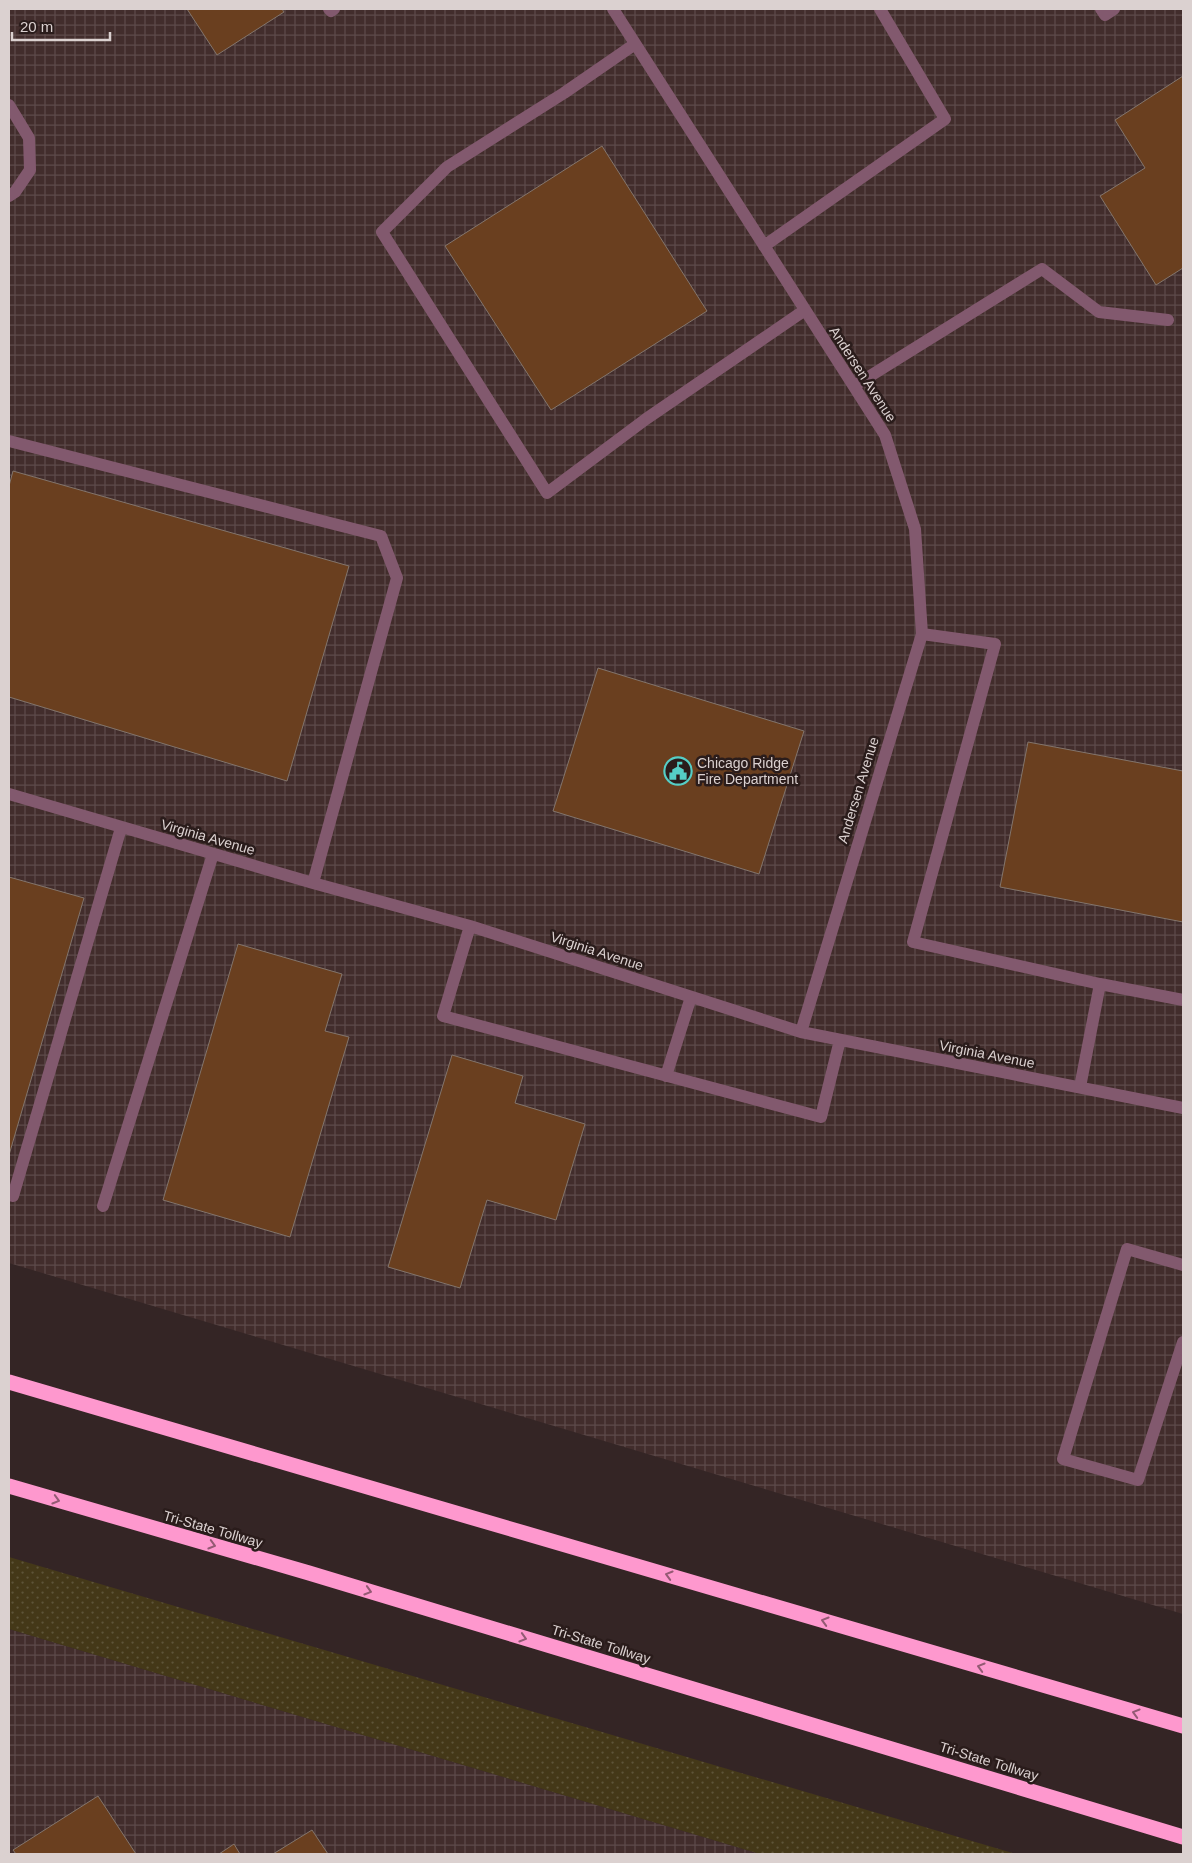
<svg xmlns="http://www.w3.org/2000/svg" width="1192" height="1863" viewBox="0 0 1192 1863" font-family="Helvetica,sans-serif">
<defs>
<pattern id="industrial-grid" width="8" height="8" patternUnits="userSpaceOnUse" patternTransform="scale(1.25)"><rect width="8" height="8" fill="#422d2c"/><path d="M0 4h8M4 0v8" fill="none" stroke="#5d4a4a"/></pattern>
<pattern id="grass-dots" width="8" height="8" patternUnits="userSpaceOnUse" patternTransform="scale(1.25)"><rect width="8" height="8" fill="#443818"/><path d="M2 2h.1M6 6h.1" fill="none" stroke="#5e5439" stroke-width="1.8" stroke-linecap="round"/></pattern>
</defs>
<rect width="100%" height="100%" fill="#342525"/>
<path fill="url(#industrial-grid)" d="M9 9H1183V1614L9 1263Z
M9 1629 760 1854H9Z"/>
<path fill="url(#grass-dots)" d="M9 1557 107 1586 1016 1854H760L9 1629Z"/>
<path fill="#6a3f1f" stroke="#83756c" d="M187 9H282L284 12 217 55Z
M1183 76V268L1156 285 1100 196 1145 168 1115 120Z
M602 146 707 311 551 410 445 246Z
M13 471 349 566 287 781 9 697V486Z
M598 668 804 731 759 874 553 811Z
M1028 742 1183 771V922L1000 887Z
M9 877 84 898 9 1155Z
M238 944 342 974 325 1031 349 1037 290 1237 163 1200Z
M452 1055 523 1076 515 1103 585 1124 556 1220 487 1200 460 1288 388 1267Z
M98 1796 136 1854H16L13 1850Z
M312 1830 328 1854H273Z
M234 1844 240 1854H219Z"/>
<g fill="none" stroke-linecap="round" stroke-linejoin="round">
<path stroke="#82596e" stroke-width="12" d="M329 9 331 11 334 9
M613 9 885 435 915 529 922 634 801 1032
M1101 9 1105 15 1114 9
M635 44 564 93 447 167 382 232 547 493 646 419 805 310
M9 105 29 138 30 170 15 192 9 196
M764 246 945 119 880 9
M854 386 1042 269 1099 312 1168 320
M9 441 381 536 397 578 313 883
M922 634 995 644 913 942 1100 984
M9 794 313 883 470 926 801 1032 1183 1108
M470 926 443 1016 821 1117 840 1040
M666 1076 691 997
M1080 1087 1100 984 1183 1000
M9 1195 13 1196 121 828
M103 1206 213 854
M1183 1265 1127 1249 1063 1459 1138 1480 1183 1342"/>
<path stroke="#fe98ce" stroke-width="15" d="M9 1382 1183 1726
M9 1486 309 1573 1183 1837"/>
</g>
<defs><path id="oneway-chevron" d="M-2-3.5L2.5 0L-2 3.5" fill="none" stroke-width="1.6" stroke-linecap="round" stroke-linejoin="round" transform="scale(1.25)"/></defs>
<g stroke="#945a74">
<use href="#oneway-chevron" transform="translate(56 1500) rotate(16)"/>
<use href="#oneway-chevron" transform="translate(212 1545) rotate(16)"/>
<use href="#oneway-chevron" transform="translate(669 1575) rotate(-164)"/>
<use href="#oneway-chevron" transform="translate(368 1591) rotate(17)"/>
<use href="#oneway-chevron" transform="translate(825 1621) rotate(-164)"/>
<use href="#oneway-chevron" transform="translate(523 1638) rotate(17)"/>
<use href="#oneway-chevron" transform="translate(981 1667) rotate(-164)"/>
<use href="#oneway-chevron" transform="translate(1136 1713) rotate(-164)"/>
</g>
<defs>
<g id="civic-ring" transform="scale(1.4375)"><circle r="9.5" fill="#2a1c1b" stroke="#55cec6" stroke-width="1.5"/><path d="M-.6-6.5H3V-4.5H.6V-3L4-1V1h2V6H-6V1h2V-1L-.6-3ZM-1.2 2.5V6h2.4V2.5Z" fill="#55cec6"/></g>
</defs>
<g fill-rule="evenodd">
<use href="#civic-ring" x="678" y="771"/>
</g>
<g text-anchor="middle" stroke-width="5" stroke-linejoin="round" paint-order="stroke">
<g font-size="14" fill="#dbd1d0" stroke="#2a1c1b">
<text transform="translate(863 374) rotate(57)" y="5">Andersen Avenue</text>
<text transform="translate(858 790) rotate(-73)" y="5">Andersen Avenue</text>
<text transform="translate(208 837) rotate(16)" y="5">Virginia Avenue</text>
<text transform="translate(597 951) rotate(18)" y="5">Virginia Avenue</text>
<text transform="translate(987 1054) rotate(11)" y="5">Virginia Avenue</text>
<text transform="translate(213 1529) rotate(16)" y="5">Tri-State Tollway</text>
<text transform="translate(601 1644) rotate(17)" y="5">Tri-State Tollway</text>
<text transform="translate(989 1761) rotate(17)" y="5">Tri-State Tollway</text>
</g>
<g font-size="14" fill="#dbd1d0" stroke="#2a1c1b" text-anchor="start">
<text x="697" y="768">Chicago Ridge<tspan x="697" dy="16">Fire Department</tspan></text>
</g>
</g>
<rect width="1192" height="1863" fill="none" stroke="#dbd1d0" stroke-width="20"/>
<path d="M12 32v8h98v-8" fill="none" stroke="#dbd1d0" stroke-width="2.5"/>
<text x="20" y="32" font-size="15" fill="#dbd1d0" stroke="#2a1c1b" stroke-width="4" paint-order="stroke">20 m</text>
</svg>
